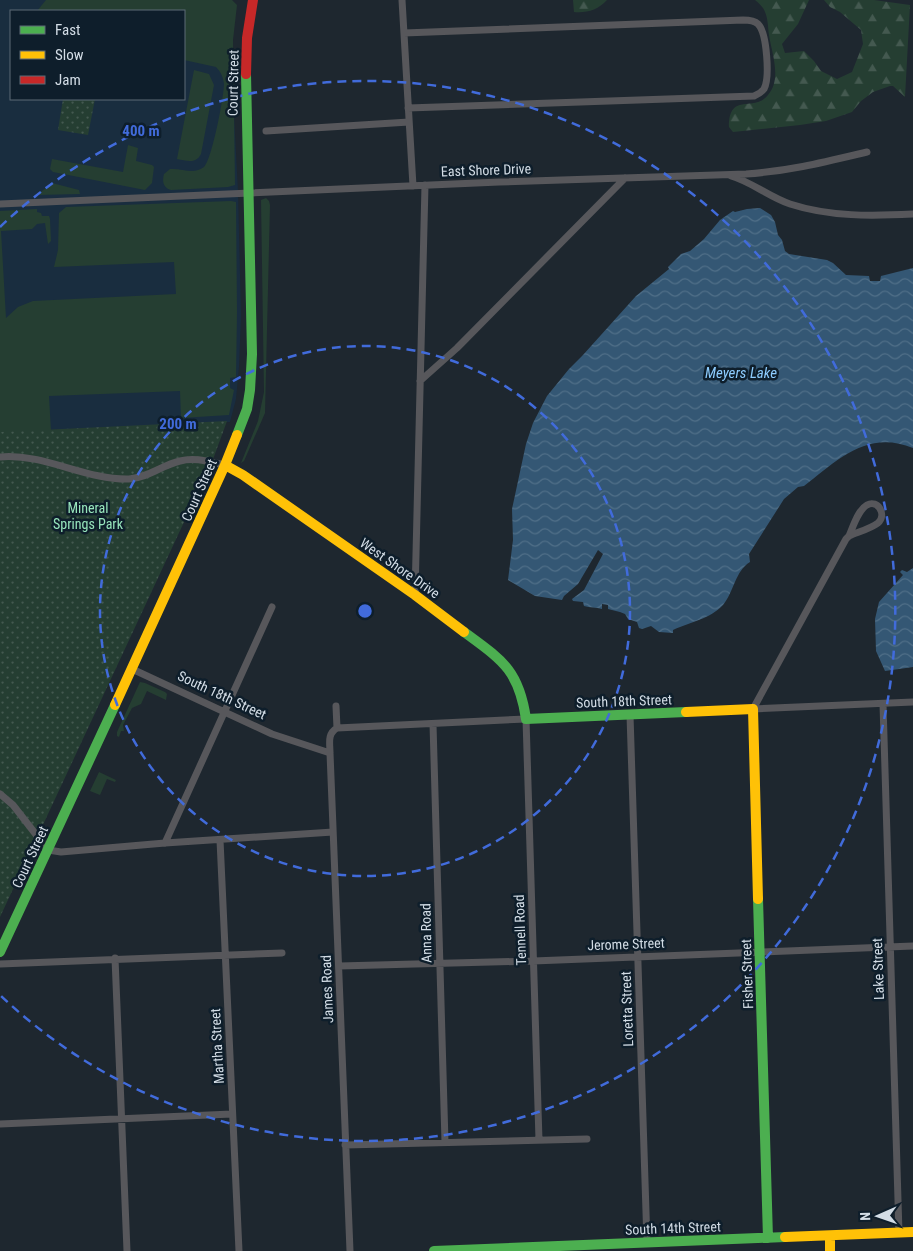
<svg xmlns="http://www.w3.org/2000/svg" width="913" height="1251" viewBox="0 0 913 1251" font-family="'Roboto Condensed',sans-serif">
<defs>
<pattern id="forest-firs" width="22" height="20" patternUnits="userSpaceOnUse" patternTransform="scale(1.25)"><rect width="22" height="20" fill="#253e32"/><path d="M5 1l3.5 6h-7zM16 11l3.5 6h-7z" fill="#445950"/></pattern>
<pattern id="park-dots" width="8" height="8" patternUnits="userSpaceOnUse" patternTransform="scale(1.25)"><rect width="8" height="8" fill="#253e32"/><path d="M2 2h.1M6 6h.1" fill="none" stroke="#445950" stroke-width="1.8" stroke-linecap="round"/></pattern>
<pattern id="water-waves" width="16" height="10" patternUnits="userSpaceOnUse" patternTransform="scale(1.25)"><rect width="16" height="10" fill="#345774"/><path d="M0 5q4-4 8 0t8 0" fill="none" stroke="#506f88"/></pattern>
</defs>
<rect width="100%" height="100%" fill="#1e272f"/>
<path fill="#192d3f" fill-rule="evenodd" d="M0 0H228L238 191 241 316 239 367 236 399 230 422 0 432ZM11 11H184V99H11Z"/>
<path fill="#253e32" d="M46 0H232L237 5 233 40 235 185 228 187 171 190C163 188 162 181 164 174L170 169C182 168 194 175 204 167 212 160 224 96 224 84 223 77 221 72 216 67L184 60V11H37Z
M194 70 209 74 214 85 201 154C196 164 187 161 177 159Z
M128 145 138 148 136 161 152 165 154 167 152 183 145 190 53 172 50 169 52 159 123 172Z
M52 183 79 190 80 194 37 195Z
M266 198 269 201 270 205 265 413 244 461 241 463 258 421 264 392 261 200Z
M231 201 236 202 237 312 236 377 230 378V388L234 390 229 415 181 418 180 391 49 396 52 449 0 450V211L37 209V212L41 213 42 216H49L50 219 51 241 48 244 45 223 37 224 32 229 1 231 6 318 18 307 33 301 176 294 174 262 54 267 58 250 59 213 66 207Z
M140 682 145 683 165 692 167 694 166 700 147 691 141 704 132 708 123 725 124 731H121L119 737 117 736V732Z
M99 772 116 780 115 782 107 779 100 795 90 791Z"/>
<path fill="url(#forest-firs)" d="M573 0H607C598 10 587 13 574 12Z
M755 0H809L798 24 782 44 785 53 804 51 814 61 821 71 837 79 852 72 863 44 861 30 840 12 830 7 824 0H874L910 5 905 97 893 86H890L873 92 861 101 852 112 826 121 800 125 733 132 729 127C729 91 754 113 768 95 782 79 772 54 769 35 768 28 768 18 765 12 764 8 759 3 755 0Z"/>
<path fill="url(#park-dots)" d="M63 99H95L88 135 58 130Z
M227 421 212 462 0 917V432Z"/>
<path fill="url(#water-waves)" d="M760 208 771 215 775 222 778 235 782 240 785 251 789 254 827 260 833 263 846 275 869 276 870 281H880L881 276 913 268V448C868 429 837 460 804 486L798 487 784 499 749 554 750 562C735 571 734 592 723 605 710 619 690 622 673 630V633L659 632 651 626 642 629 639 628 637 622 628 619 625 614 620 612 608 609V605L602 604V609C596 607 590 608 584 606L583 602 573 601 572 599 584 590 603 554 598 550 578 584 564 596 562 600 535 596 508 580 513 540 512 509 526 444 533 423 547 396 569 369 583 355 636 296 669 269 668 267 681 254 690 251 704 239 720 220 733 211 735 212 747 209Z
M913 568V667L885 671 876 651 875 619 879 602 903 575 900 572 902 570 907 572Z"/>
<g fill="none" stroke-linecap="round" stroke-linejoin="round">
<path stroke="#57575b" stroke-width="7" d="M402 0 413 186
M404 33 743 20C748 20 754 20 758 24 767 33 770 78 764 89 761 93 758 94 754 96L408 108
M266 131 409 122
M731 176C752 182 769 197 790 204 830 217 872 216 913 214
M0 204 499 182 746 174C790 171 825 162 867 152
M420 381 457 348 625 178
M0 457C44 453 85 480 129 479 148 478 162 465 180 461 195 457 210 462 225 465
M849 536C853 527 858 510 867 505 878 499 887 515 878 523 870 529 858 532 849 536L846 539 753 709 913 702
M415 595 425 185
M132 669 272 734 330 753
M883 704 899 1233
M336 706 337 728
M630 715 647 1243
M433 724 445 1142
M337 728 526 719 539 1140
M337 728C327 734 330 743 330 753L350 1251
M0 794 13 805 48 850 61 852 165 843 333 832
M220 840 239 1251
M165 843 272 607
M115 958 127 1251
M0 964 282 953
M339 966 533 961 913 946
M0 1124 232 1114
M345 1145 587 1139"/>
<path stroke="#4caf50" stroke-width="10" d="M237 435 247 409 250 390 252 354 246 74
M464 632C502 660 519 670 526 719L686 712
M758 899 768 1238
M0 952 115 705
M434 1251 785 1237"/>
<path stroke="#ffc107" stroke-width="10" d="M225 465 243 475 415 595 464 632
M115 705 225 465 237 435
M686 712 753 709 758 899
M830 1236V1251
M785 1237 913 1232"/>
<path stroke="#c62828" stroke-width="10" d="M246 74 247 38 253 0"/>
</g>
<g fill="none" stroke="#416bdb" stroke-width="2.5" stroke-dasharray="9 6">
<circle cx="365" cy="611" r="265"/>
<path d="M0 227A530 530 0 1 1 0 995"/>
</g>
<g text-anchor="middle" stroke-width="5" stroke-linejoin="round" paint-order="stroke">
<g font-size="14" fill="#d3dde6" stroke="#0e1e2b">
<text transform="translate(233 83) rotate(-89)" y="5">Court Street</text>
<text transform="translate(486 170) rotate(-2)" y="5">East Shore Drive</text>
<text transform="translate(199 490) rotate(-66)" y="5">Court Street</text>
<text transform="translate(400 568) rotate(35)" y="5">West Shore Drive</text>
<text transform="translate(222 695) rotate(25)" y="5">South 18th Street</text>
<text transform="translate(624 701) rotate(-2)" y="5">South 18th Street</text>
<text transform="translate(30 857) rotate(-65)" y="5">Court Street</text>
<text transform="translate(520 930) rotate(-92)" y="5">Tennell Road</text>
<text transform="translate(426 933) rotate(-91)" y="5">Anna Road</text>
<text transform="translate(626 944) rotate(-2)" y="5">Jerome Street</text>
<text transform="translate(878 969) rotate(-92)" y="5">Lake Street</text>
<text transform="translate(747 974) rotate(-92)" y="5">Fisher Street</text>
<text transform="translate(327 989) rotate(-92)" y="5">James Road</text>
<text transform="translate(627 1009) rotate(-92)" y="5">Loretta Street</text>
<text transform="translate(217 1046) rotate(-93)" y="5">Martha Street</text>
<text transform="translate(673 1228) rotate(-2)" y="5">South 14th Street</text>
</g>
<g font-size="14" fill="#97e5bc" stroke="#0e1e2b">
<text x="88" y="513">Mineral<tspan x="88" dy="16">Springs Park</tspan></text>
</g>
<g font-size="15" font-style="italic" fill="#8dccfe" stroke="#0e1e2b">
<text x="741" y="378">Meyers Lake</text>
</g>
</g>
<circle cx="365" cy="611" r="8" fill="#416bdb" stroke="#0e1e2b" stroke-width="2.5"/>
<g font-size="15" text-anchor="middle" font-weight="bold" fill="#416bdb" stroke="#0e1e2b" stroke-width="5" stroke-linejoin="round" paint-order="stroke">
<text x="141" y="136">400 m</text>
<text x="178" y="429">200 m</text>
</g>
<rect x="10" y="10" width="175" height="90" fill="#0e1e2b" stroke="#5d6a76"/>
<rect x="20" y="26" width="25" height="8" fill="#4caf50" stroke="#5d6a76"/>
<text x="55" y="35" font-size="15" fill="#d3dde6">Fast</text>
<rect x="20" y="51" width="25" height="8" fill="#ffc107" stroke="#5d6a76"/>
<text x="55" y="60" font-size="15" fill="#d3dde6">Slow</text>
<rect x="20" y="76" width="25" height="8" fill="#c62828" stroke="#5d6a76"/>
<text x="55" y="85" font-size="15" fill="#d3dde6">Jam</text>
<g transform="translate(878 1216) rotate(268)" stroke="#0e1e2b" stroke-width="4" paint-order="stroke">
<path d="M0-4L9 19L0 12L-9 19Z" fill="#d3dde6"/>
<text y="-8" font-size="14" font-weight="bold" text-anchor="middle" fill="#d3dde6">N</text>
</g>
</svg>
